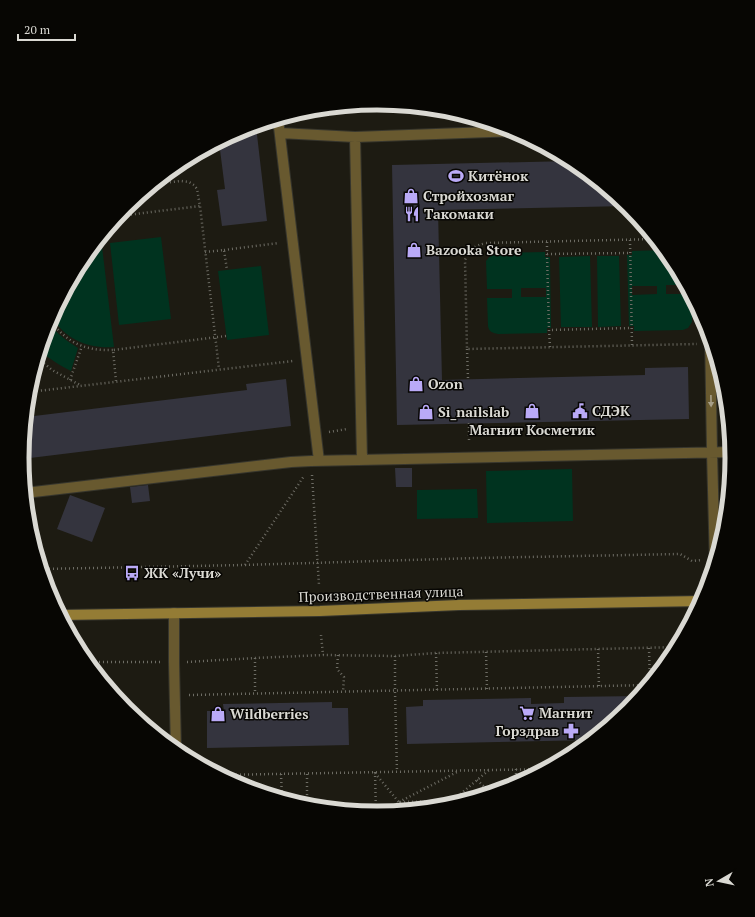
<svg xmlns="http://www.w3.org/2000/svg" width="755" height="917" viewBox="0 0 755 917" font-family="'PT Serif',serif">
<rect width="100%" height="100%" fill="#1d1b12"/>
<path fill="#00331f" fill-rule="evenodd" d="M161 237 171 319 119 325 110 243Z
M101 238 114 347C90 349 65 340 52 317L82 261Z
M664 250 673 261 686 285H666V294H691L692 296V322L688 328 683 330 634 331V326H629L627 255H632V251ZM632 286H657V294L632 295Z
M545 252V257H550L551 328H547V333L498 334C493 333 489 332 488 326L487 298H512V289H487L486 261 491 255 496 253ZM546 288V297H521V288Z
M590 256 592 327H561L559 257Z
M597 256H619L621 326 598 327Z
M261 266 269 335 227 340 218 271Z
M49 323C57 334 67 341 78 348L71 371C59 365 50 359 40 351Z
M572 469 573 521 487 523 486 471Z
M477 489 478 518 417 519V490Z"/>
<path fill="#34343e" d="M256 126 267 221 222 226 217 190 225 189 219 142 242 130Z
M571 161 575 163 628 206 438 210 442 380 645 375V368L688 367 689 419 397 425 392 165Z
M286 379 291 426 22 459 26 417 247 390 246 384Z
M395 468H412V487H396Z
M148 485 150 501 132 503 130 487Z
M70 495 105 508 92 542 57 529Z
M641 696 629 710 592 740 407 744 406 707 423 706V700L531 698V704L564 703V697Z
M332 702V708H348L349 745 207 748V711H224L223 704Z"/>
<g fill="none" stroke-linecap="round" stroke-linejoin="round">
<g stroke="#37362d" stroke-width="12">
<path id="service" d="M278 119 319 461
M280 133 355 137
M710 334 712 452
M712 452 715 566
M362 460 355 137 516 131
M25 493 291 462 311 461 732 452
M174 613V662L176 751"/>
</g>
<g stroke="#37362d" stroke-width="12">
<path id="secondary" d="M60 615 320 611 459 605 703 601"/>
</g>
<path stroke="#6e6d65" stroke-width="2.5" stroke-dasharray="1 3" stroke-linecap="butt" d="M154 184 181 181 189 182 194 185 197 189 200 206 219 369
M119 216 200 206
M655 239 486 243C474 246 470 249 465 260L467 349 697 344
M630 240 632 345
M547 242V254L630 253
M224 250 279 243
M205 252 224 250 227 270
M547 254 549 330
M50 320C67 343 85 351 113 350
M550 347 549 330 631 328
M467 349 468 379
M38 358 52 370 80 385
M70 380 82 346
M116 381 113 350 226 336
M29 392 293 361
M469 423V443
M329 432 347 429
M312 475 319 585
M245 565 304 476
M41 569 244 565 476 558 680 554 692 561 702 560
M321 635 323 655
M649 648 650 685
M598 649 599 687
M486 652 487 689
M436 653 437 690
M338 655 337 669 344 677 343 692
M395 656V691L397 772
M255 658V693
M87 662H160
M187 662 255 658 323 655 395 656 436 653 678 647
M189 695 649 685
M516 769V785
M375 772 376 814
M375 773 406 811
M281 774 282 799
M307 774V807
M220 775 548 769
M477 780 492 794
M399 802 459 771
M445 807 489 770
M356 812 376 811
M389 813 399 802 452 801"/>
<use href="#service" stroke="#68592f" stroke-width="10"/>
<use href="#secondary" stroke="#947c35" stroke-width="10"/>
</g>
<defs><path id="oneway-solid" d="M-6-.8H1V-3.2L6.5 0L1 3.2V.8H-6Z"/></defs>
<use fill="#a79f89" href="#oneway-solid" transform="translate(711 401) rotate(89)"/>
<defs>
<g id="stadium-bare" transform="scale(1.2)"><path d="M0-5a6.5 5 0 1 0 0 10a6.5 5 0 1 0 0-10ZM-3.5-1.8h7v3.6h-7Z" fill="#baaaf7" stroke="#070603" stroke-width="2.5" paint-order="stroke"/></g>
<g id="shop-bare" transform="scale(1.2)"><path d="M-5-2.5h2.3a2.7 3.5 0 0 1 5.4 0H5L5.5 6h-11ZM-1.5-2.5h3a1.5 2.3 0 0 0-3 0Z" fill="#baaaf7" stroke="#070603" stroke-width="2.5" paint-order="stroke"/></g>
<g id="restaurant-bare" transform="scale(1.2)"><path d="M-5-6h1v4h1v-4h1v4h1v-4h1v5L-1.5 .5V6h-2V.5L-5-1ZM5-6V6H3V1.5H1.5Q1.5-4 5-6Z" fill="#baaaf7" stroke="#070603" stroke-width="2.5" paint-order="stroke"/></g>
<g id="civic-bare" transform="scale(1.2)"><path d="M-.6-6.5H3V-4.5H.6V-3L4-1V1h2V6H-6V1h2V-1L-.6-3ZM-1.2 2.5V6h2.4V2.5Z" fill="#baaaf7" stroke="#070603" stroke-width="2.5" paint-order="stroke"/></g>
<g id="bus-bare" transform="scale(1.2)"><path d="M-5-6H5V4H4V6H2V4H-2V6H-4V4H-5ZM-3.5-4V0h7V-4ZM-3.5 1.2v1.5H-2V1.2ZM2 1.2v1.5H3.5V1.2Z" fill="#baaaf7" stroke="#070603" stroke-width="2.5" paint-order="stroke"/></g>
<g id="supermarket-bare" transform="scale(1.2)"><path d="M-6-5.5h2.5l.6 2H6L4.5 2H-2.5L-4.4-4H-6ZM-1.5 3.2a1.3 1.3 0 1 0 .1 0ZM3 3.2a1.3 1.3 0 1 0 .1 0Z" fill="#baaaf7" stroke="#070603" stroke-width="2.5" paint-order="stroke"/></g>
<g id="pharmacy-bare" transform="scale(1.2)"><path d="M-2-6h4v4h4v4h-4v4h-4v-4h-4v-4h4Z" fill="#baaaf7" stroke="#070603" stroke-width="2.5" paint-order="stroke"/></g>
</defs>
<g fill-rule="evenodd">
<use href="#stadium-bare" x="456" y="176"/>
<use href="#shop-bare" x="411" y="196"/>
<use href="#restaurant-bare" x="412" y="214"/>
<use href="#shop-bare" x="414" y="250"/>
<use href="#shop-bare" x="416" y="384"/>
<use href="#shop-bare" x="532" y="411"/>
<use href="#civic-bare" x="580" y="411"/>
<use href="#shop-bare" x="426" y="412"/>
<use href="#bus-bare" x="132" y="573"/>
<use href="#supermarket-bare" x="527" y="713"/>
<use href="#shop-bare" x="218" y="714"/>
<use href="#pharmacy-bare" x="571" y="731"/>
</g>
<g text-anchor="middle" stroke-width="3" stroke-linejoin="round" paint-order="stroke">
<g font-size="14" font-weight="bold" fill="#dad9d3" stroke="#070603" text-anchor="start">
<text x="468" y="181">Китёнок</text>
<text x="423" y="201">Стройхозмаг</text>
<text x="424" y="219">Такомаки</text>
<text x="426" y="255">Bazooka Store</text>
<text x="428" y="389">Ozon</text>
<text x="592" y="416">СДЭК</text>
<text x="438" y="417">Si_nailslab</text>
<text x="532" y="435" text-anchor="middle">Магнит Косметик</text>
<text x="144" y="578">ЖК «Лучи»</text>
<text x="539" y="718">Магнит</text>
<text x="230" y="719">Wildberries</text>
<text x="559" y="736" text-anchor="end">Горздрав</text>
</g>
<g font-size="14" fill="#dad9d3" stroke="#070603">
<text transform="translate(381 594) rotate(-2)" y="5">Производственная улица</text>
</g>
</g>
<path d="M0 0H755V917H0ZM29 458a348 348 0 1 1 696 0a348 348 0 1 1-696 0Z" fill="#070603" fill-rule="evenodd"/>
<path fill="none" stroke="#dad9d3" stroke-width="5" d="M29 458a348 348 0 1 1 696 0a348 348 0 1 1-696 0Z"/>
<g transform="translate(719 881) rotate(261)" stroke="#070603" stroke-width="3" paint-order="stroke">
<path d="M0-3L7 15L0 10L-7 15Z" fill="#dad9d3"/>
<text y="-6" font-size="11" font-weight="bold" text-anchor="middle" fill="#dad9d3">N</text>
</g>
<path d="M18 34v6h57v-6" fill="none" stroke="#dad9d3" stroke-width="2"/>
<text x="24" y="34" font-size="12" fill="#dad9d3" stroke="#070603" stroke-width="3" paint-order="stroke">20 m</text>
</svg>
